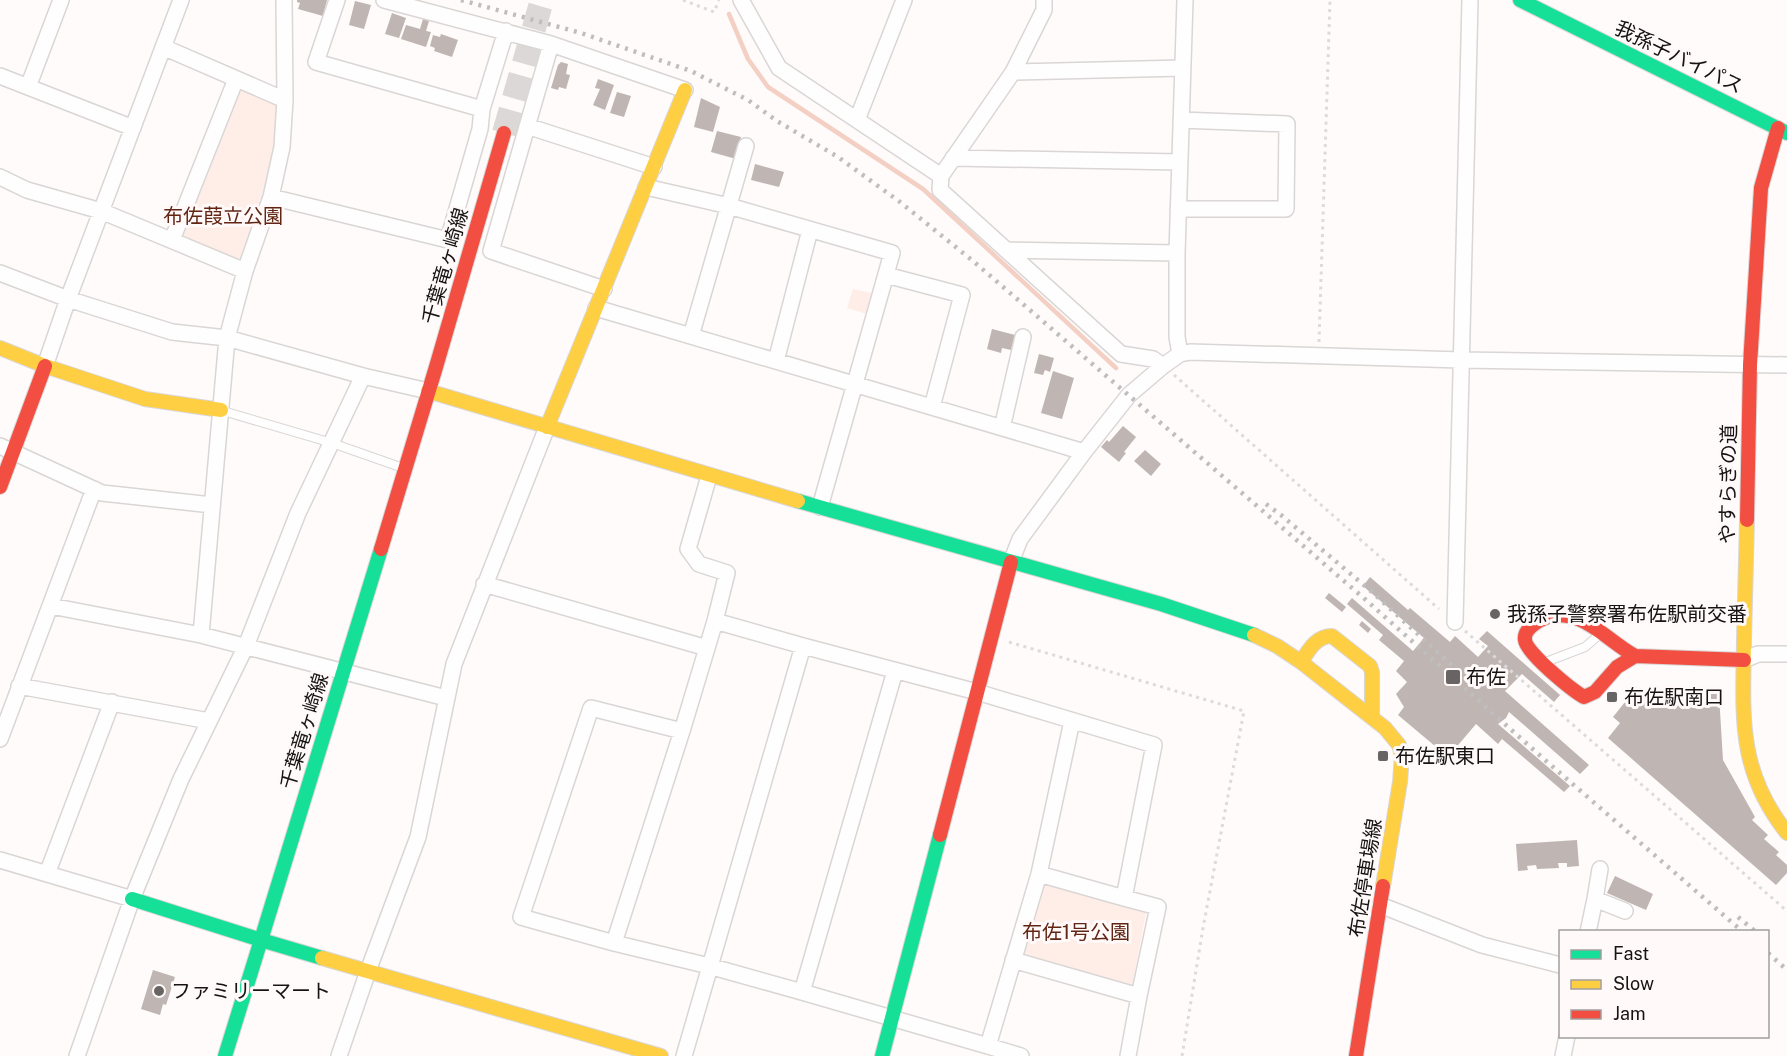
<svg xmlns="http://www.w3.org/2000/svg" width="1787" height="1056" viewBox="0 0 1787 1056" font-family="'Public Sans','Noto Sans JP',sans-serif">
<rect width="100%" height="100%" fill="#fefbfa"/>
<path fill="#ffeee8" d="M236 79 285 100 282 147 245 271 172 240Z
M853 289 876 294 870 315 847 308Z
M1042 884 1146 913 1132 986 1020 955Z"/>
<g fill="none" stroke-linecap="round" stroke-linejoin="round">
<path stroke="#f4d0c4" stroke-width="4.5" d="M729 14 748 59 768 87 923 189 1116 368"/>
</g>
<path fill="#bfb5b2" d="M297 0H327L323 16 298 9 300 3 297 2Z
M355 1 371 5 364 29 349 25Z
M392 13 406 18 399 38 385 34Z
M423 19 429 21 426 31 431 32 426 47 401 39 406 25 420 29Z
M441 34 458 40 452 57 434 51 435 48 430 46 433 35 440 37Z
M561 62 568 64 566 74 570 75 566 89 559 87 558 90 551 88 558 65Z
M598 79 614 85 605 110 593 105 600 89 595 88Z
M617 92 631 96 624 117 610 113Z
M701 98 720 107 713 132 694 127Z
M717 131 741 137 736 159 711 152Z
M755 164 784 172 779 187 751 180Z
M992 329 1015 335 1011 350 1002 348 1001 353 987 349Z
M1039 354 1054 358 1050 372 1045 370 1043 375 1034 373Z
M1053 371 1074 378 1062 419 1041 413Z
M1123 426 1136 437 1124 452 1126 453 1119 462 1101 447 1107 440 1109 442Z
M1145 450 1161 464 1151 476 1134 461Z
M1370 577 1408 610 1410 608 1450 642 1455 636 1478 657 1488 646 1479 639 1487 631 1560 695 1554 702 1522 674 1505 691 1589 765 1580 774 1509 712 1506 718 1498 724 1570 786 1564 792 1502 739 1498 744 1476 724 1448 757 1398 715 1404 707 1396 694 1407 682 1396 671 1404 661 1379 640 1383 635 1347 604 1352 598 1413 651 1424 638 1363 586Z
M1329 593 1346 607 1342 612 1325 598Z
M1362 621 1371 629 1368 633 1359 625Z
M1637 687 1645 693 1712 688 1719 695 1723 760 1755 817 1752 820 1768 835 1764 839 1779 852 1776 855 1787 865V873L1776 885 1608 738 1620 723 1613 717Z
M1577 840 1579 866 1567 867V863H1558L1559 868 1537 869 1536 865 1527 866 1528 870 1518 871 1516 844Z
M1615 876 1653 894 1646 910 1607 893Z
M153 970 175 977 166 1005 163 1004 160 1015 141 1009Z"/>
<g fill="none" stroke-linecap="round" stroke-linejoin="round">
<path stroke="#dbd8d7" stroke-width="24" stroke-dasharray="24 12" stroke-linecap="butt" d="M504 133 542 0"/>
<g stroke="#d9d6d5" stroke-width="10">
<path id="lane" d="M223 411 332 443 403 468
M1546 662 1585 647 1599 635"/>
</g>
<g stroke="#d9d6d5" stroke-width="18">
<path id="street" d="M284 0 285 100 282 147 271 197 245 271 227 338 201 635 446 698
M337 0 316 62 482 109
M384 0 551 44 685 90
M741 0 779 68 941 176 940 190 1121 354 1153 359 1163 366
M551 44 491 251 604 289
M163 47 285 100
M1013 72 1044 10V0
M0 76 133 128
M28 87 61 0
M857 120 904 0
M527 126 654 167
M953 158 1180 162
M941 176 1013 72 1182 68
M0 177 27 190 101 211 245 271
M646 187 729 206 892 253 820 507
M271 197 448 240 480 129 482 109 506 31
M1178 209H1286L1287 124 1181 120
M172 240 236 79
M1006 250 1177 253
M0 273 68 299 172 332 227 338 363 376 428 391
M886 275 962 295 932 407
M596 308 1084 452
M691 336 746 146
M1180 354 1177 337V253L1185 0
M776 361 810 230
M45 366 68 299 181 0
M1002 428 1023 337
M0 446 102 493 212 505
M1011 562 1020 539 1084 452 1129 395 1163 366 1180 354 1190 352 1461 360 1787 365
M484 584 707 648 715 621 727 573 699 564 688 549 709 476
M51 606 201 635
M715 621 803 646
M1455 622 1470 0
M1744 660 1758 654H1787
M19 686 209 721
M682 731 591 708 521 917 614 943 709 966 802 992 988 1046
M0 739 94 489
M0 860 132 899
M1600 869 1595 899 1625 911
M47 874 112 702
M1039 874 1072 721
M1380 905 1482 945 1560 965
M1588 932 1595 899
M614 943 682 731 707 648
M1013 960 1139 996
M802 992 895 671
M77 1056 132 899 181 779 246 646 298 513 363 376
M339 1056 368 971 418 837 454 664 547 427
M684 1056 803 646 977 692 1154 745 1124 898 1158 907 1139 996 1128 1056
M1021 1056 988 1046 1039 874 1124 898
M1563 1056 1567 1036"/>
</g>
<g stroke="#d9d6d5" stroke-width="16">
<path id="fast" d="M1520 0 1787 133
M798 501 1161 604 1254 635
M132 899 261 940 225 1056
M322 958 261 940 381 549
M882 1056 940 835"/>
</g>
<g stroke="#d9d6d5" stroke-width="16">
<path id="slow" d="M0 348 45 366 145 399 221 410
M428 391 798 501
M547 427 685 90
M1747 520C1746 560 1745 600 1744 640 1743 716 1737 770 1787 833
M1254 635 1277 646 1301 662 1385 728 1399 745 1402 755 1400 782 1383 886
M1301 662C1309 650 1316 636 1332 636L1370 666 1372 672V717
M322 958 661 1056"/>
</g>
<g stroke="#d9d6d5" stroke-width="16">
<path id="jam" d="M0 487 45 366
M1747 520 1750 365 1761 188 1778 128
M381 549 436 367 504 133
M1635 656 1617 667 1595 692 1584 697C1572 690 1526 653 1525 640 1524 634 1528 629 1533 625 1543 617 1556 614 1568 616 1593 621 1613 644 1635 656L1744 660
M940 835 1011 562
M1356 1056 1383 886"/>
</g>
<path stroke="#dbdbdb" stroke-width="3" stroke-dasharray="3 4.5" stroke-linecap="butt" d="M683 0 714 12 719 0
M1319 342 1330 0
M1174 375 1439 609
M1465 631 1787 911
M1009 642 1244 711 1203 928 1182 1056"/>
<use href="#lane" stroke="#fffefe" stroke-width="8"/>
<use href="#street" stroke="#fffefe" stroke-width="15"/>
<use href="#fast" stroke="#16e098" stroke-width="14"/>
<use href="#slow" stroke="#ffcf43" stroke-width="14"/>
<use href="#jam" stroke="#f24e42" stroke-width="14"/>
<path stroke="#bfbebe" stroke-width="4.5" stroke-dasharray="3 6" stroke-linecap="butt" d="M461 0 581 33 691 71 748 100 777 121 838 157 900 202 973 261 1366 600 1545 760 1743 932
M1266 504 1281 515 1372 592 1456 669
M1738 917 1756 932
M1768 953 1787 970"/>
</g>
<g fill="#676463" stroke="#fffaf9" stroke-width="2">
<circle cx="1495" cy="614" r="6"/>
<rect x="1445" y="669" width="16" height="16" rx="3"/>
<rect x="1606" y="691" width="12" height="12" rx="3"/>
<rect x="1377" y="750" width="12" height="12" rx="3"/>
<circle cx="159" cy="991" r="6"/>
</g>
<g text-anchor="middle" stroke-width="6" stroke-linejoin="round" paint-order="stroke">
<g font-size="20" fill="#161312" stroke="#fffaf9">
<text transform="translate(1679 57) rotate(26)" y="7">我孫子バイパス</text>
<text transform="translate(445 266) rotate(-74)" y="7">千葉竜ヶ崎線</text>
<text transform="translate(1728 484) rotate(-89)" y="7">やすらぎの道</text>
<text transform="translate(304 731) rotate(-73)" y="7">千葉竜ヶ崎線</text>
<text transform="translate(1365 878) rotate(-81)" y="7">布佐停車場線</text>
</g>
<g font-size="20" fill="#612513" stroke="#fffaf9">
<text x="223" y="223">布佐葭立公園</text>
<text x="1076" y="939">布佐1号公園</text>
</g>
<g font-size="20" fill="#161312" stroke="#fffaf9" text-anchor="start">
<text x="1507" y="621">我孫子警察署布佐駅前交番</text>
<text x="1466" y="684">布佐</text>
<text x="1624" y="704">布佐駅南口</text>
<text x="1395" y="763">布佐駅東口</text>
<text x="171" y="998">ファミリーマート</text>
</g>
</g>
<rect x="1559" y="930" width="210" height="108" fill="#fffaf9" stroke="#a29e9d" stroke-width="1.5"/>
<rect x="1571" y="950" width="30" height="9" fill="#16e098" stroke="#a29e9d" stroke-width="1.5"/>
<text x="1613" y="960" font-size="18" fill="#161312">Fast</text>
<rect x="1571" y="980" width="30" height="9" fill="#ffcf43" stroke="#a29e9d" stroke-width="1.5"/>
<text x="1613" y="990" font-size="18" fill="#161312">Slow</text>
<rect x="1571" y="1010" width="30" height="9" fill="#f24e42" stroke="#a29e9d" stroke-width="1.5"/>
<text x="1613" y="1020" font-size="18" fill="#161312">Jam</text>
</svg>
